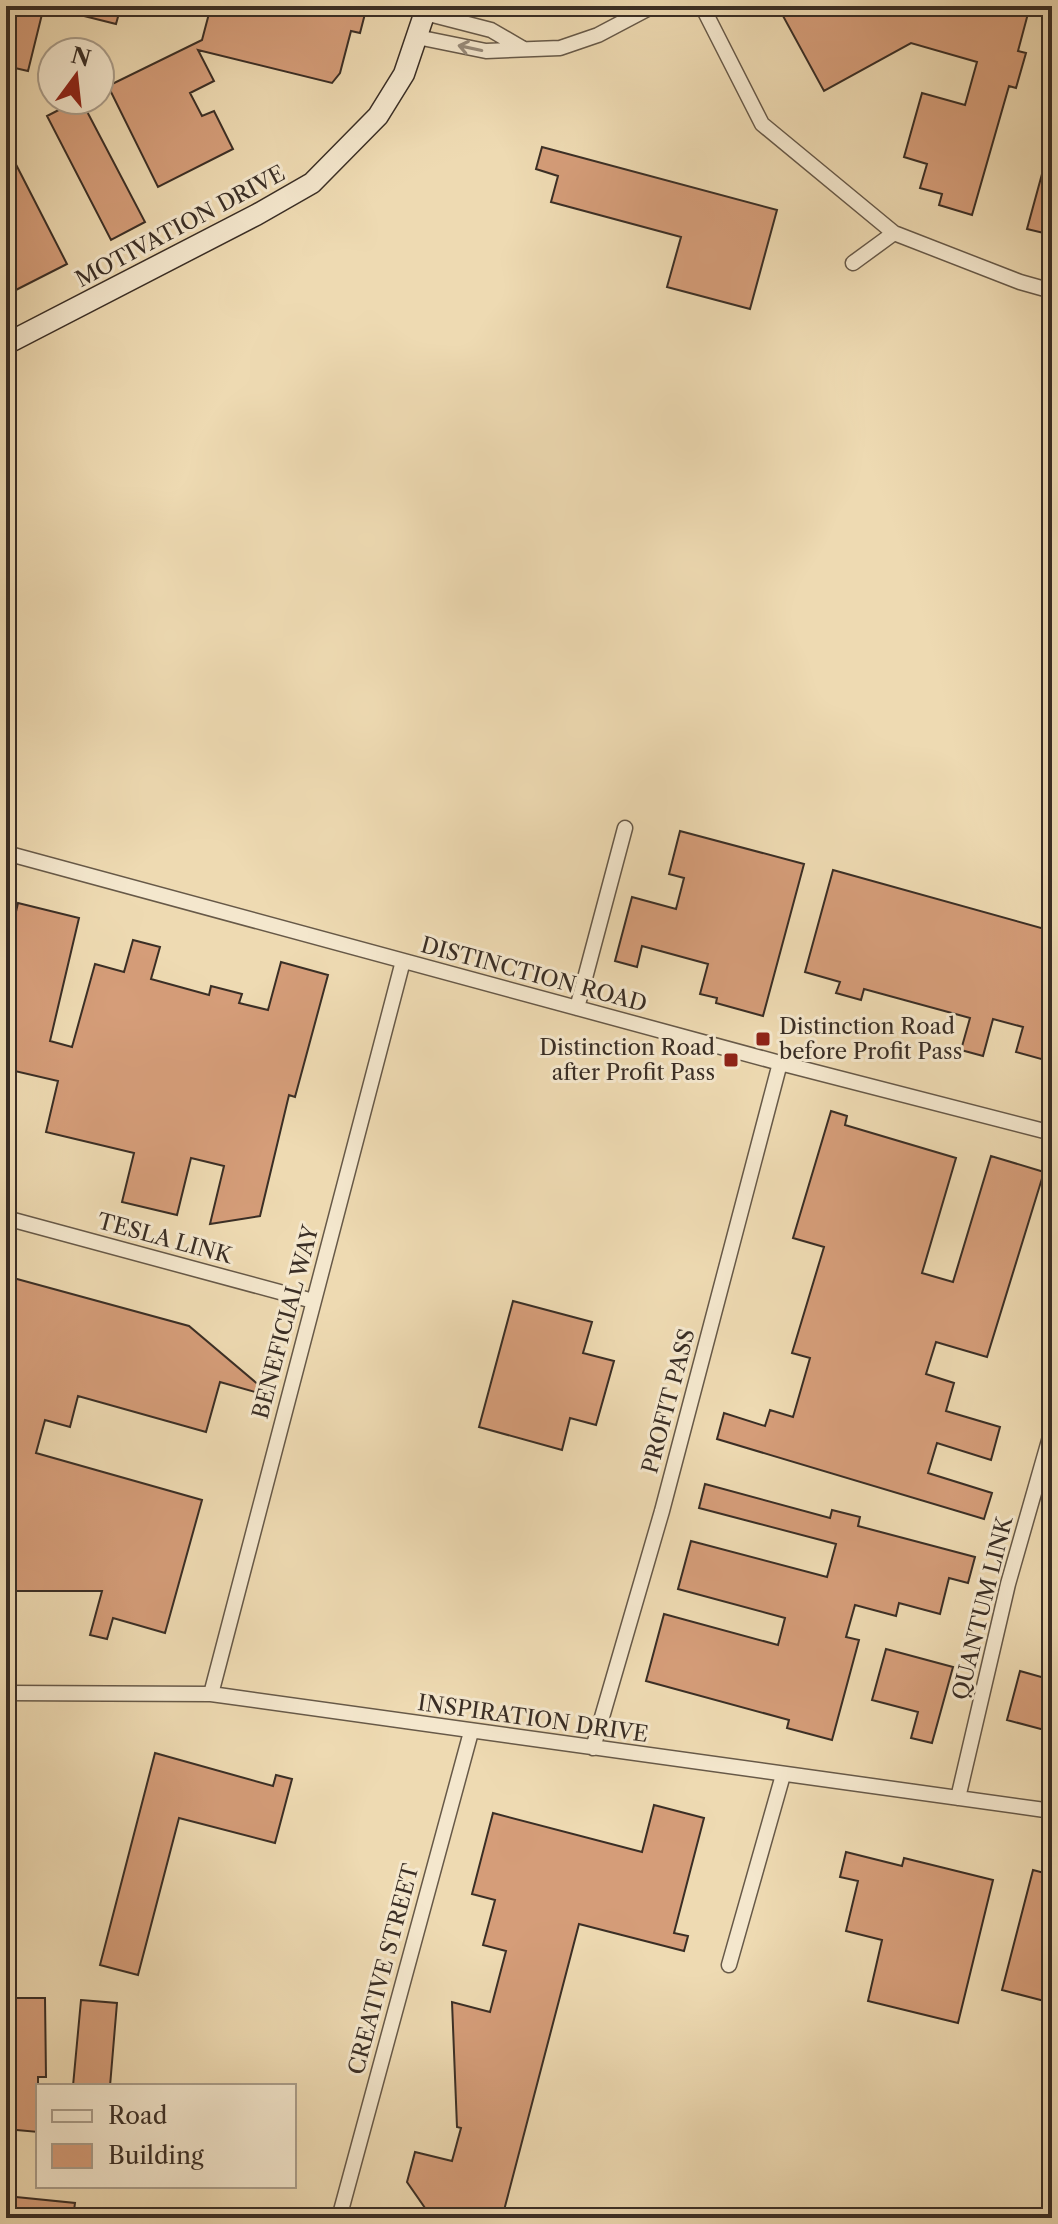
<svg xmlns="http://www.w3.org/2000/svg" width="1058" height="2224" viewBox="0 0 1058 2224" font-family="'Libre Caslon Text',serif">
<rect width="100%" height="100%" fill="#eedab2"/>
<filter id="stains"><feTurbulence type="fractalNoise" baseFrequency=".0025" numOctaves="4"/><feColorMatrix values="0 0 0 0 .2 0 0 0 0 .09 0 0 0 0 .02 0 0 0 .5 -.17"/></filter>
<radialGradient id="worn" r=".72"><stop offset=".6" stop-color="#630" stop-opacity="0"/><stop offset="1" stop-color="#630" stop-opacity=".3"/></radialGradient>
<path fill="#d59d79" stroke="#3a2e25" stroke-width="2" d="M6 6H44L28 71 6 66Z
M65 6H121L116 24 64 11Z
M211 6H367L360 33 351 31 340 73 332 83 198 50 214 81 190 93 202 116 214 111 233 149 158 187 108 86 202 40Z
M801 6H1030L1018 51 1026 53 1016 88 1009 86 972 215 939 205 942 194 920 188 927 164 904 157 922 93 965 105 977 62 911 43 824 91 783 16Z
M78 100H81L145 222 111 240 47 116Z
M6 145 67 264 6 295Z
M542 147 777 210 750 309 667 287 681 237 551 202 558 176 536 169Z
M1048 152H1052V235L1027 229Z
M680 831 804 864 763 1016 716 1003 717 998 700 994 708 964 642 946 637 967 615 961 632 897 676 909 684 878 669 874Z
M833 870 1052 931V1062L1016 1052 1023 1027 993 1019 983 1056 961 1050 970 1018 864 989 861 1000 836 993 840 982 805 972Z
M18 903 79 918 50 1041 72 1047 95 964 124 972 133 940 160 947 151 979 209 995 211 986 242 994 239 1003 268 1010 281 962 328 975 295 1097 289 1095 260 1216 210 1224 224 1166 191 1158 177 1215 122 1202 134 1153 46 1132 58 1081 6 1069V955Z
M831 1111 847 1116 845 1125 956 1158 922 1273 953 1282 991 1156 1044 1172 987 1357 936 1342 926 1374 954 1383 946 1411 1000 1427 991 1460 937 1443 928 1473 992 1493 984 1519 717 1439 724 1413 765 1426 770 1410 793 1417 810 1358 792 1353 824 1247 793 1238Z
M6 1276 189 1326 273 1397 220 1382 206 1432 78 1396 70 1427 45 1420 36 1453 202 1500 165 1633 113 1618 107 1639 90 1635 102 1591H6V1565L12 1543 6 1541Z
M513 1301 592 1322 583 1353 614 1361 596 1425 570 1418 562 1450 479 1427Z
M705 1484 830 1518 832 1510 860 1517 858 1526 975 1557 968 1583 949 1578 940 1614 899 1603 896 1616 855 1605 846 1637 859 1640 832 1740 787 1728 789 1720 646 1681 664 1614 778 1645 785 1618 678 1589 691 1541 827 1577 836 1544 699 1508Z
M886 1649 953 1667 932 1743 911 1738 918 1712 872 1700Z
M1020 1671 1052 1680V1732L1007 1720Z
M155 1753 273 1786 276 1775 292 1779 275 1843 179 1818 138 1975 100 1965Z
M654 1805 704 1818 674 1933 688 1936 684 1951 579 1924 502 2218H432L407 2182 415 2152 452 2161 461 2128 457 2127 452 2002 490 2012 506 1951 483 1945 495 1900 472 1894 493 1813 642 1852Z
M846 1852 902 1866 904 1858 993 1880 958 2023 868 2001 882 1940 846 1931 858 1881 840 1877Z
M1033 1870 1052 1875V2003L1002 1990Z
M6 1998H45L46 2077H38V2132L6 2129Z
M81 2000 117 2003 110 2086H73Z
M6 2196 75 2203 73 2218H6Z"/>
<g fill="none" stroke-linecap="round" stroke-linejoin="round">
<g stroke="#675948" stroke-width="17">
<path id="street" d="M702 6 762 124 894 233 1020 282 1052 291
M425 13 491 30 522 48
M417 37 486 51 560 48 598 35 653 6
M853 263 894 233
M6 853 780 1063 1052 1133
M577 1008 625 828
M6 1218 313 1301
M6 1693 211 1694 1052 1811
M211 1694 403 961
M593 1748 662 1511 780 1063
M958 1798 1008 1584 1052 1430
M729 1965 783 1775
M339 2218 471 1732"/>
</g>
<g stroke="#3a2e25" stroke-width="23">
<path id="secondary" d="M6 344 256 215 312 183 378 116 404 74 427 6"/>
</g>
<use href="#street" stroke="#f4e7cd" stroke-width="14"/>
<use href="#secondary" stroke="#f4e7cd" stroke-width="20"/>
</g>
<defs><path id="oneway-shaft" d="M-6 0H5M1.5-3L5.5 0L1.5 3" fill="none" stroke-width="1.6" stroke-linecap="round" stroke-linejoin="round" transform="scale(2)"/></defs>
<use stroke="#978a79" href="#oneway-shaft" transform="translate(470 48) rotate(-168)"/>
<g fill="#8f2418" stroke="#f4e7cd" stroke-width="3">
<rect x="755" y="1031" width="16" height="16" rx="4"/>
<rect x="723" y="1052" width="16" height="16" rx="4"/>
</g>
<g text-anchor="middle" stroke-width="6" stroke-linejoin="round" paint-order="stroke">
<g font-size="22" fill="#3a2e25" stroke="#f4e7cd">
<text transform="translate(180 226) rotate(-28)" y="8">MOTIVATION DRIVE</text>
<text transform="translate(534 974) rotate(15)" y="8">DISTINCTION ROAD</text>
<text transform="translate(165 1238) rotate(15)" y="8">TESLA LINK</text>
<text transform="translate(285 1322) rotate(-75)" y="8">BENEFICIAL WAY</text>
<text transform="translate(668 1401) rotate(-75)" y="8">PROFIT PASS</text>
<text transform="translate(982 1608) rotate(-76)" y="8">QUANTUM LINK</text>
<text transform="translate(533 1718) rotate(8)" y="8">INSPIRATION DRIVE</text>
<text transform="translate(383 1969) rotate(-75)" y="8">CREATIVE STREET</text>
</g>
<g font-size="22" fill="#3a2e25" stroke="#f4e7cd" text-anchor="start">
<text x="779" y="1034">Distinction Road<tspan x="779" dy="25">before Profit Pass</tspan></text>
<text x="715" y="1055" text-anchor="end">Distinction Road<tspan x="715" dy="25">after Profit Pass</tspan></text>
</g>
</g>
<rect width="1058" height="2224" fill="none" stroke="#eedab2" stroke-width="32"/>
<rect x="8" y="8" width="1042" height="2208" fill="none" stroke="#3a2e25" stroke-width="4"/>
<rect x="16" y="16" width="1026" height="2192" fill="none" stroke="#3a2e25" stroke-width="2"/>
<rect x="36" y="2084" width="260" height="104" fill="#f4e7cd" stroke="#aa9d8a" stroke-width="2"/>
<rect x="52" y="2110" width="40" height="12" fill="#f4e7cd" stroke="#aa9d8a" stroke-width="2"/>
<text x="108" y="2124" font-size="24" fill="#3a2e25">Road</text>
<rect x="52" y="2144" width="40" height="24" fill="#d59d79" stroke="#aa9d8a" stroke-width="2"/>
<text x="108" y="2164" font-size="24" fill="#3a2e25">Building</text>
<g transform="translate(76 76) rotate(15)"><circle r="38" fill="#f4e7cd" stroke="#aa9d8a" stroke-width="2"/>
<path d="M0-6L14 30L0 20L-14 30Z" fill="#8f2418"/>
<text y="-12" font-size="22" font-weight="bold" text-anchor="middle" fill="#3a2e25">N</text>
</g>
<rect width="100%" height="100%" filter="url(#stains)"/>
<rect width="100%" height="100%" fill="url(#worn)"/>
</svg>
